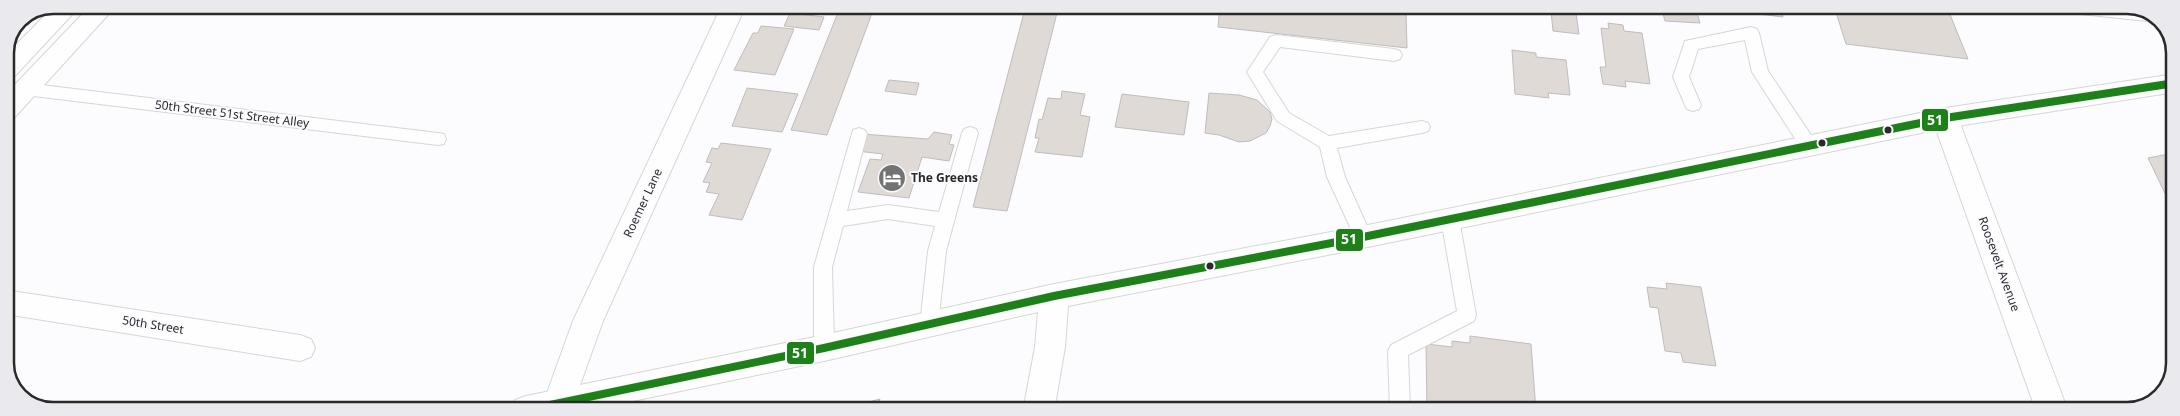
<svg xmlns="http://www.w3.org/2000/svg" width="2180" height="416" viewBox="0 0 2180 416" font-family="'Noto Sans',sans-serif">
<rect width="100%" height="100%" fill="#fcfbfd"/>
<path fill="#e0dad7" stroke="#bebdbd" d="M841 5H875L827 135 791 130Z
M1026 5H1059L1007 211 973 207Z
M1220 5 1351 6 1406 11 1407 48 1218 27Z
M1539 6H1575L1579 34 1553 31 1551 11 1540 10Z
M1661 6H1695L1700 23 1665 21Z
M1716 6H1780L1783 17 1717 9Z
M1834 6H1930L1931 10 1949 12 1968 59 1846 44Z
M790 13 824 17 819 30 784 26Z
M1608 23 1623 25 1624 31 1642 33 1650 84 1625 81 1626 87 1603 84 1600 67H1606L1601 28 1609 29Z
M761 26 794 29 775 75 734 70 753 33H758Z
M1512 50 1536 53V57L1566 60 1570 95 1548 93 1549 98 1515 94Z
M889 80 919 83 916 95 885 91Z
M747 88 798 94 782 132 732 126Z
M1062 91 1085 94 1080 115 1090 117 1082 157 1035 152 1039 138H1035L1039 119 1042 120 1048 98 1061 99Z
M1209 93 1239 95 1257 100 1270 112 1272 119 1270 126 1266 133 1250 141 1239 142 1219 135 1205 133Z
M1122 94 1189 102 1184 135 1115 127Z
M934 132 952 135 949 144 954 145 949 161 922 157 909 198 858 192 870 159 881 160 883 154 857 151 862 134 928 139Z
M721 143 771 149 742 220 709 215 719 194 706 192 710 183 703 182 712 163 706 162 712 148 718 149Z
M2174 153V212L2148 158Z
M1666 283 1701 287 1716 366 1683 362 1681 353 1665 351 1658 308 1650 307 1647 287 1667 289Z
M1470 336 1531 344 1536 411H1427L1426 344 1452 347V341L1470 343Z
M880 399 876 410H838Z"/>
<g fill="none" stroke-linecap="round" stroke-linejoin="round">
<g stroke="#d6d6d7" stroke-width="2">
<path id="lane" d="M2044 6C2071 5 2144 2 2162 21L2157 22 2052 11 2047 10Z
M1751 27 1757 29 1759 33 1768 71 1815 141 1817 146 1815 151 1809 152 1803 151 1752 72 1745 40 1698 49 1689 77 1701 105 1699 109 1693 111 1687 109 1685 105 1673 77 1685 41Z
M1276 35 1394 49 1400 51 1402 55 1400 59 1394 61 1280 47 1263 72 1289 113 1329 136 1422 121 1428 123 1430 127 1428 131 1422 133 1337 148 1345 177 1372 237 1369 242 1363 244 1357 242 1327 177 1320 147 1277 121 1247 72 1270 37Z
M25 83 438 133 444 134 446 139 444 144 438 145 25 95 19 93 17 89 19 85Z
M970 127 976 129 978 133 946 251 938 325 936 331 929 333 922 331 920 325 928 251 935 226 888 219 843 226 832 267 834 348 831 354 824 356 817 354 814 348V267L853 130 859 128 865 130 867 134 847 211 888 205 939 212 962 133 964 129Z
M1450 212 1456 214 1459 219 1476 315 1474 321 1408 355 1410 411H1390L1388 351 1391 345 1457 311 1441 219 1444 214Z"/>
</g>
<g stroke="#d6d6d7" stroke-width="2">
<path id="street" d="M55 5H81L14 77 5 80V56Z
M91 5H117L14 118 5 121V95Z
M722 5H746L603 321 571 410H545L543 404 573 321Z
M30 14 32 18 28 25 16 27 19 19Z
M1945 108 1954 111 1958 118 2068 411H2036L1932 118 1936 111Z
M5 290 300 335 311 339 315 348 311 357 300 361 5 314Z"/>
</g>
<g stroke="#d6d6d7" stroke-width="2">
<path id="secondary" d="M2175 74V92L1945 128 1363 248 1068 306 1065 347 1054 411H1023L1035 347 1038 312 824 361 590 410H510L515 400 526 396 824 335 1054 284 1363 226 1945 108Z"/>
</g>
<use href="#lane" fill="#fffeff" fill-rule="evenodd"/>
<use href="#street" fill="#fffeff" fill-rule="evenodd"/>
<use href="#secondary" fill="#fffeff" fill-rule="evenodd"/>
<g stroke="#fbfafe" stroke-width="11">
<path id="bus-1" d="M526 410 824 348 1054 296 1363 237 1945 118 2175 83"/>
</g>
<use href="#bus-1" stroke="#1e8019" stroke-width="8"/>
</g>
<defs>
<g id="hotel-disc" transform="scale(1.4375)"><circle r="9.5" fill="#747374" stroke="#fbfafe"/><path d="M-6-4.5h1.5V1H6V5H4.5V3h-9V5H-6ZM-4 0a1.8 1.8 0 1 1 3.6 0ZM.5 0V-2.5h3Q6-2.5 6 0Z" fill="#fff"/></g>
</defs>
<g fill-rule="evenodd">
<use href="#hotel-disc" x="892" y="178"/>
</g>
<g fill="#2a2a2b" stroke="#fbfafe" stroke-width="2">
<circle cx="1888" cy="130" r="4.5"/>
<circle cx="1822" cy="143" r="4.5"/>
<circle cx="1210" cy="266" r="4.5"/>
</g>
<g text-anchor="middle" stroke-width="4" stroke-linejoin="round" paint-order="stroke">
<g font-size="12" fill="#2a2a2b" stroke="#fbfafe">
<text transform="translate(232 114) rotate(7)" y="4">50th Street 51st Street Alley</text>
<text transform="translate(643 203) rotate(-65)" y="4">Roemer Lane</text>
<text transform="translate(1999 264) rotate(70)" y="4">Roosevelt Avenue</text>
<text transform="translate(153 325) rotate(9)" y="4">50th Street</text>
</g>
<g font-size="12" font-weight="bold" fill="#2a2a2b" stroke="#fbfafe" text-anchor="start">
<text x="911" y="182">The Greens</text>
</g>
</g>
<path d="M0 0H2180V416H0ZM53 14H2127A39 39 0 0 1 2166 53V363A39 39 0 0 1 2127 402H53A39 39 0 0 1 14 363V53A39 39 0 0 1 53 14Z" fill="#eae9ed" fill-rule="evenodd"/>
<path fill="none" stroke="#2a2a2b" stroke-width="2.5" d="M53 14H2127A39 39 0 0 1 2166 53V363A39 39 0 0 1 2127 402H53A39 39 0 0 1 14 363V53A39 39 0 0 1 53 14Z"/>
<g stroke="#fbfafe" stroke-width="2">
<rect x="1921" y="108" width="28" height="24" rx="5" fill="#1e8019"/>
<rect x="1335" y="228" width="29" height="24" rx="5" fill="#1e8019"/>
<rect x="786" y="341" width="29" height="24" rx="5" fill="#1e8019"/>
</g>
<g font-size="14" text-anchor="middle" font-weight="bold" fill="#fff">
<text x="1935" y="125">51</text>
<text x="1349" y="244">51</text>
<text x="800" y="358">51</text>
</g>
</svg>
